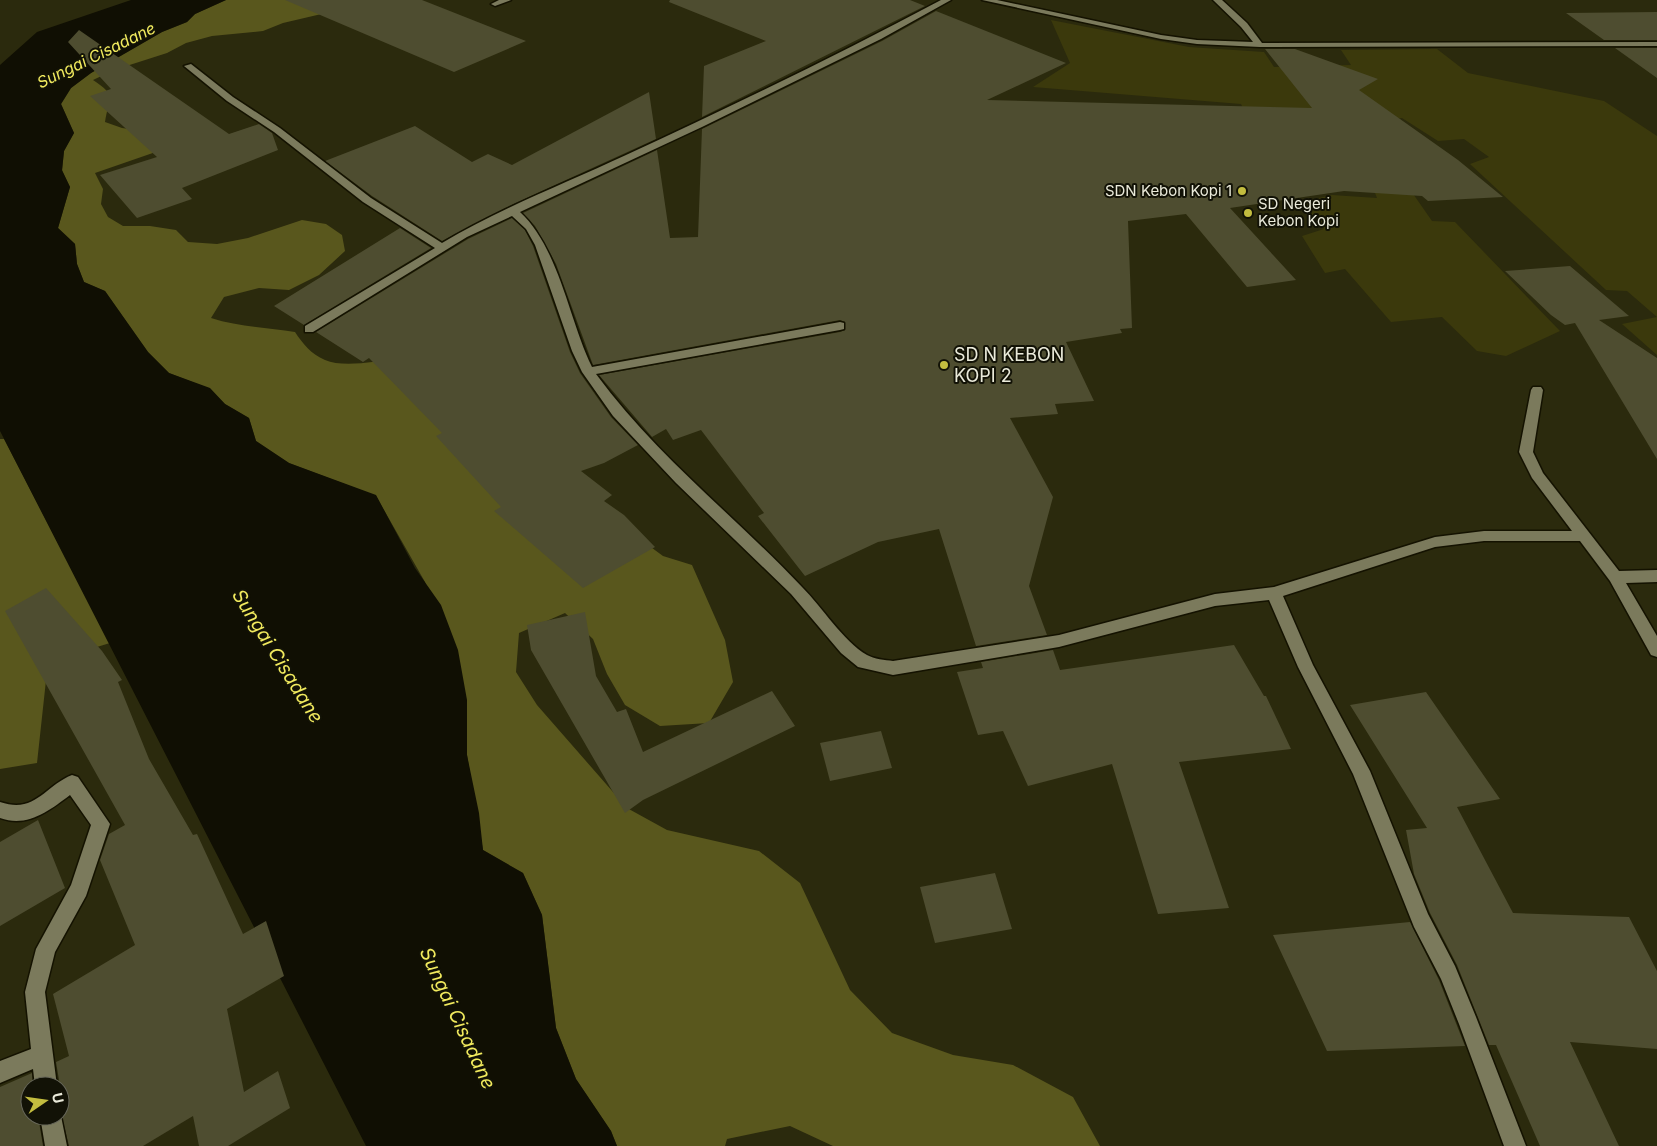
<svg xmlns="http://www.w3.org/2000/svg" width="1657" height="1146" viewBox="0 0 1657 1146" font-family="Inter,sans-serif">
<rect width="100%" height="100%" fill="#2b2a0d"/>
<path fill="#3b390c" d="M1051 20 1189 47 1264 52 1274 67 1351 65 1341 50 1437 49 1468 73 1604 101 1657 136V355L1622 324 1657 317 1627 291 1606 290 1470 164 1489 157 1464 139 1438 141 1402 118 1259 140 1241 104 1033 87 1070 63Z
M1371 183 1409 188 1432 221 1455 222 1560 331 1506 356 1477 351 1442 317 1391 322 1345 269 1325 273 1302 236 1324 229 1301 202 1332 195 1377 198Z"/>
<path fill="#59571d" d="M226 0H328L330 12 283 23 263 31 212 36 186 43 167 53 114 70 93 80C117 96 109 96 105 122L122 128 144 131 173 146 95 173 103 189 101 204 108 217 123 226H150L176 230 188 242 217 244 248 238 302 220 326 224 342 235 345 251 319 275 289 290 259 288 224 297 211 318C238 327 267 327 295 332 303 344 311 354 325 360 353 372 419 352 448 346L633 534 663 556 692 565 725 640 733 682 709 723 660 726 625 705 607 674 593 639 565 613 519 633 516 672 537 705 627 808 667 830 759 851 800 883 850 990 892 1033 953 1055 1013 1065 1073 1097 1100 1146H833L790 1126 727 1139 725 1146H617L611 1131 576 1079 556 1028 542 915 523 873 483 850 467 755 425 582 376 496 289 463 256 441 249 418 225 404 210 389 169 373 148 352 105 291 84 282 77 264 75 244 58 228 70 187 62 171 64 151 74 133 61 104 71 88 91 73 162 32 187 22 195 14Z
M0 439H4L110 643 48 662 37 763 0 769Z"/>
<path fill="#100f03" d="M131 0H226L195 14 187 22 162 32 91 73 71 88 61 104 74 133 64 151 62 170 70 187 58 228 75 244 77 264 84 282 105 291 148 352 169 373 210 388 225 404 249 418 256 441 289 463 376 495 415 568 441 605 458 650 467 700V755L479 813 483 850 523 873 542 915 556 1028 576 1079 611 1131 617 1146H366L0 431V65L37 32Z"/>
<path fill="#4e4d30" d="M285 0H422L526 41 454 72Z
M670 0H910L925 6 702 117 704 66 766 41 669 2Z
M936 11 1066 63 987 100 1312 108 1265 49H1295L1378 79 1359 90 1458 160 1503 197 1428 201 1422 196 1344 191 1230 208 1296 280 1247 287 1186 214 1128 221 1132 328 1120 329 1122 333 1066 342 1094 401 1055 404 1058 414 1010 418 1053 497 1029 586 1047 635 976 646 939 529 878 542 805 576 758 516 764 513 701 430 673 440 666 429 652 437 599 375 840 332 845 330V322L840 320 593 365 556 264 535 226 523 213 657 150 670 238 698 237 702 129 882 41Z
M1657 12V40H1604L1566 13Z
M79 30 229 134 259 124 272 133 278 150 182 188 192 199 137 218 100 175 157 157 90 96 111 89 68 42Z
M1615 48H1657V78Z
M649 92 656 139 509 206 442 241 372 196 325 161 415 126 472 162 488 154 512 165Z
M512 218 525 230 533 246 570 352 580 373 611 417 638 445 604 463 581 471 612 495 604 501 624 515 655 547 583 588 494 511 501 507 436 436 442 433 369 358 363 362 316 332 468 239Z
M400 228 431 248 304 325 274 306Z
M1570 266 1629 316 1599 320 1657 358V459L1575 323 1565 325 1551 315 1505 271Z
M46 588 102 651 122 680 118 682 149 759 193 835 197 834 243 934 266 921 284 976 227 1009 244 1092 278 1071 290 1108 228 1146H199L193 1116 143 1146H69L60 1109V1086L56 1062 69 1056 53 994 135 945 100 860 109 834 125 825 5 611Z
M585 612 596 676 617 712 626 709 643 752 772 691 795 726 643 800 625 813 531 650 527 625Z
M1234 645 1264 696H1266L1291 749 1179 762 1229 908 1158 914 1112 764 1028 786 1003 731 978 735 957 672 983 668 981 662 1053 650 1060 670Z
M1426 692 1500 799 1457 807 1513 913 1629 917 1657 971V1049L1570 1042 1619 1146H1540L1496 1045H1489L1457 965 1430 913 1414 874 1406 830 1427 828 1350 705Z
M881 731 892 768 830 781 820 743Z
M38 820 65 888 0 926V842Z
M995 873 1012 929 935 943 920 887Z
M1410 922 1439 980 1465 1046 1327 1051 1273 935Z
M32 1073 33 1086H30V1116H38L43 1146H0V1087Z"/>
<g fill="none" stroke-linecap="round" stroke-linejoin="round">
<g stroke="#141200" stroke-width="3">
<path id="minor" d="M499 0H511L495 6 491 4Z
M941 0H951L881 39 702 127 520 212C559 248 569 320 592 367L840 322 844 323V329L840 330 596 374C657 457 733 514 802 587 822 607 843 641 867 655 874 659 885 660 893 661L1059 635 1215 594 1274 587 1435 537 1484 531H1572L1532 478 1519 452 1531 390 1533 387H1541L1543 390 1533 452 1543 473 1619 571 1657 570V582L1626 583 1657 636V657L1651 655 1610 581 1580 541H1484L1435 547 1283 596 1313 665 1370 771 1428 914 1455 966 1476 1017 1526 1146H1504L1459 1024 1441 979 1414 927 1353 774 1298 667 1269 600 1215 606 1059 647 893 675 858 667 841 653 791 594 676 483 613 416 582 372 572 351 535 245 526 229 512 216 467 237 313 332H305V326L435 248 363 202 274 132 227 101 184 66 191 64 233 97 280 128 371 198 442 243C499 209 566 183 626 155 732 106 838 55 941 0Z
M982 0H997L1161 35 1197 40 1253 42 1241 27 1213 0H1222L1247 23 1262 43 1657 42V46L1260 47 1197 44 1161 39Z
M72 775 78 777 110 824 86 896 55 952 45 992 57 1086H35L33 1069 0 1083V1061L31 1049 25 992 36 949 71 885 91 825 70 795C49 811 27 828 0 818V802C36 814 44 786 72 775Z
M60 1111 67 1146H45L40 1116H60Z"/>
</g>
<use href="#minor" fill="#7b7a5c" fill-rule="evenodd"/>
</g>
<g fill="#c3bd3f" stroke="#121206" stroke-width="2">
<circle cx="1242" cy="191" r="5"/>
<circle cx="1248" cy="213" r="5"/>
<circle cx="944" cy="365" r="5"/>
</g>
<g text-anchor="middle" stroke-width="4" stroke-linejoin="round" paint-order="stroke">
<g font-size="15" fill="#eaeada" stroke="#121206" text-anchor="end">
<text x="1232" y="196">SDN Kebon Kopi 1</text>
<text x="1258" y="209" text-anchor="start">SD Negeri<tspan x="1258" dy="17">Kebon Kopi</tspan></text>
</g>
<g font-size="16" font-style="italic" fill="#f1ea5e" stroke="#121206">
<text transform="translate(96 55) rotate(-26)" y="6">Sungai Cisadane</text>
</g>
<g font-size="18" fill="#eaeada" stroke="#121206" text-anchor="start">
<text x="954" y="361">SD N KEBON<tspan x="954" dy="21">KOPI 2</tspan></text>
</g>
<g font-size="19" font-style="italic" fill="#f1ea5e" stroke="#121206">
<text transform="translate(278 656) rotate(58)" y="7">Sungai Cisadane</text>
<text transform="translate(458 1018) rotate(65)" y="7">Sungai Cisadane</text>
</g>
</g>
<g transform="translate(45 1101) rotate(77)"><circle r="24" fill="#121206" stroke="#68685b"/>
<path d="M0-4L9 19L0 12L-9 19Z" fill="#c3bd3f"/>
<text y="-8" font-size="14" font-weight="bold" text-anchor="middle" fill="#eaeada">U</text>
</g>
</svg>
